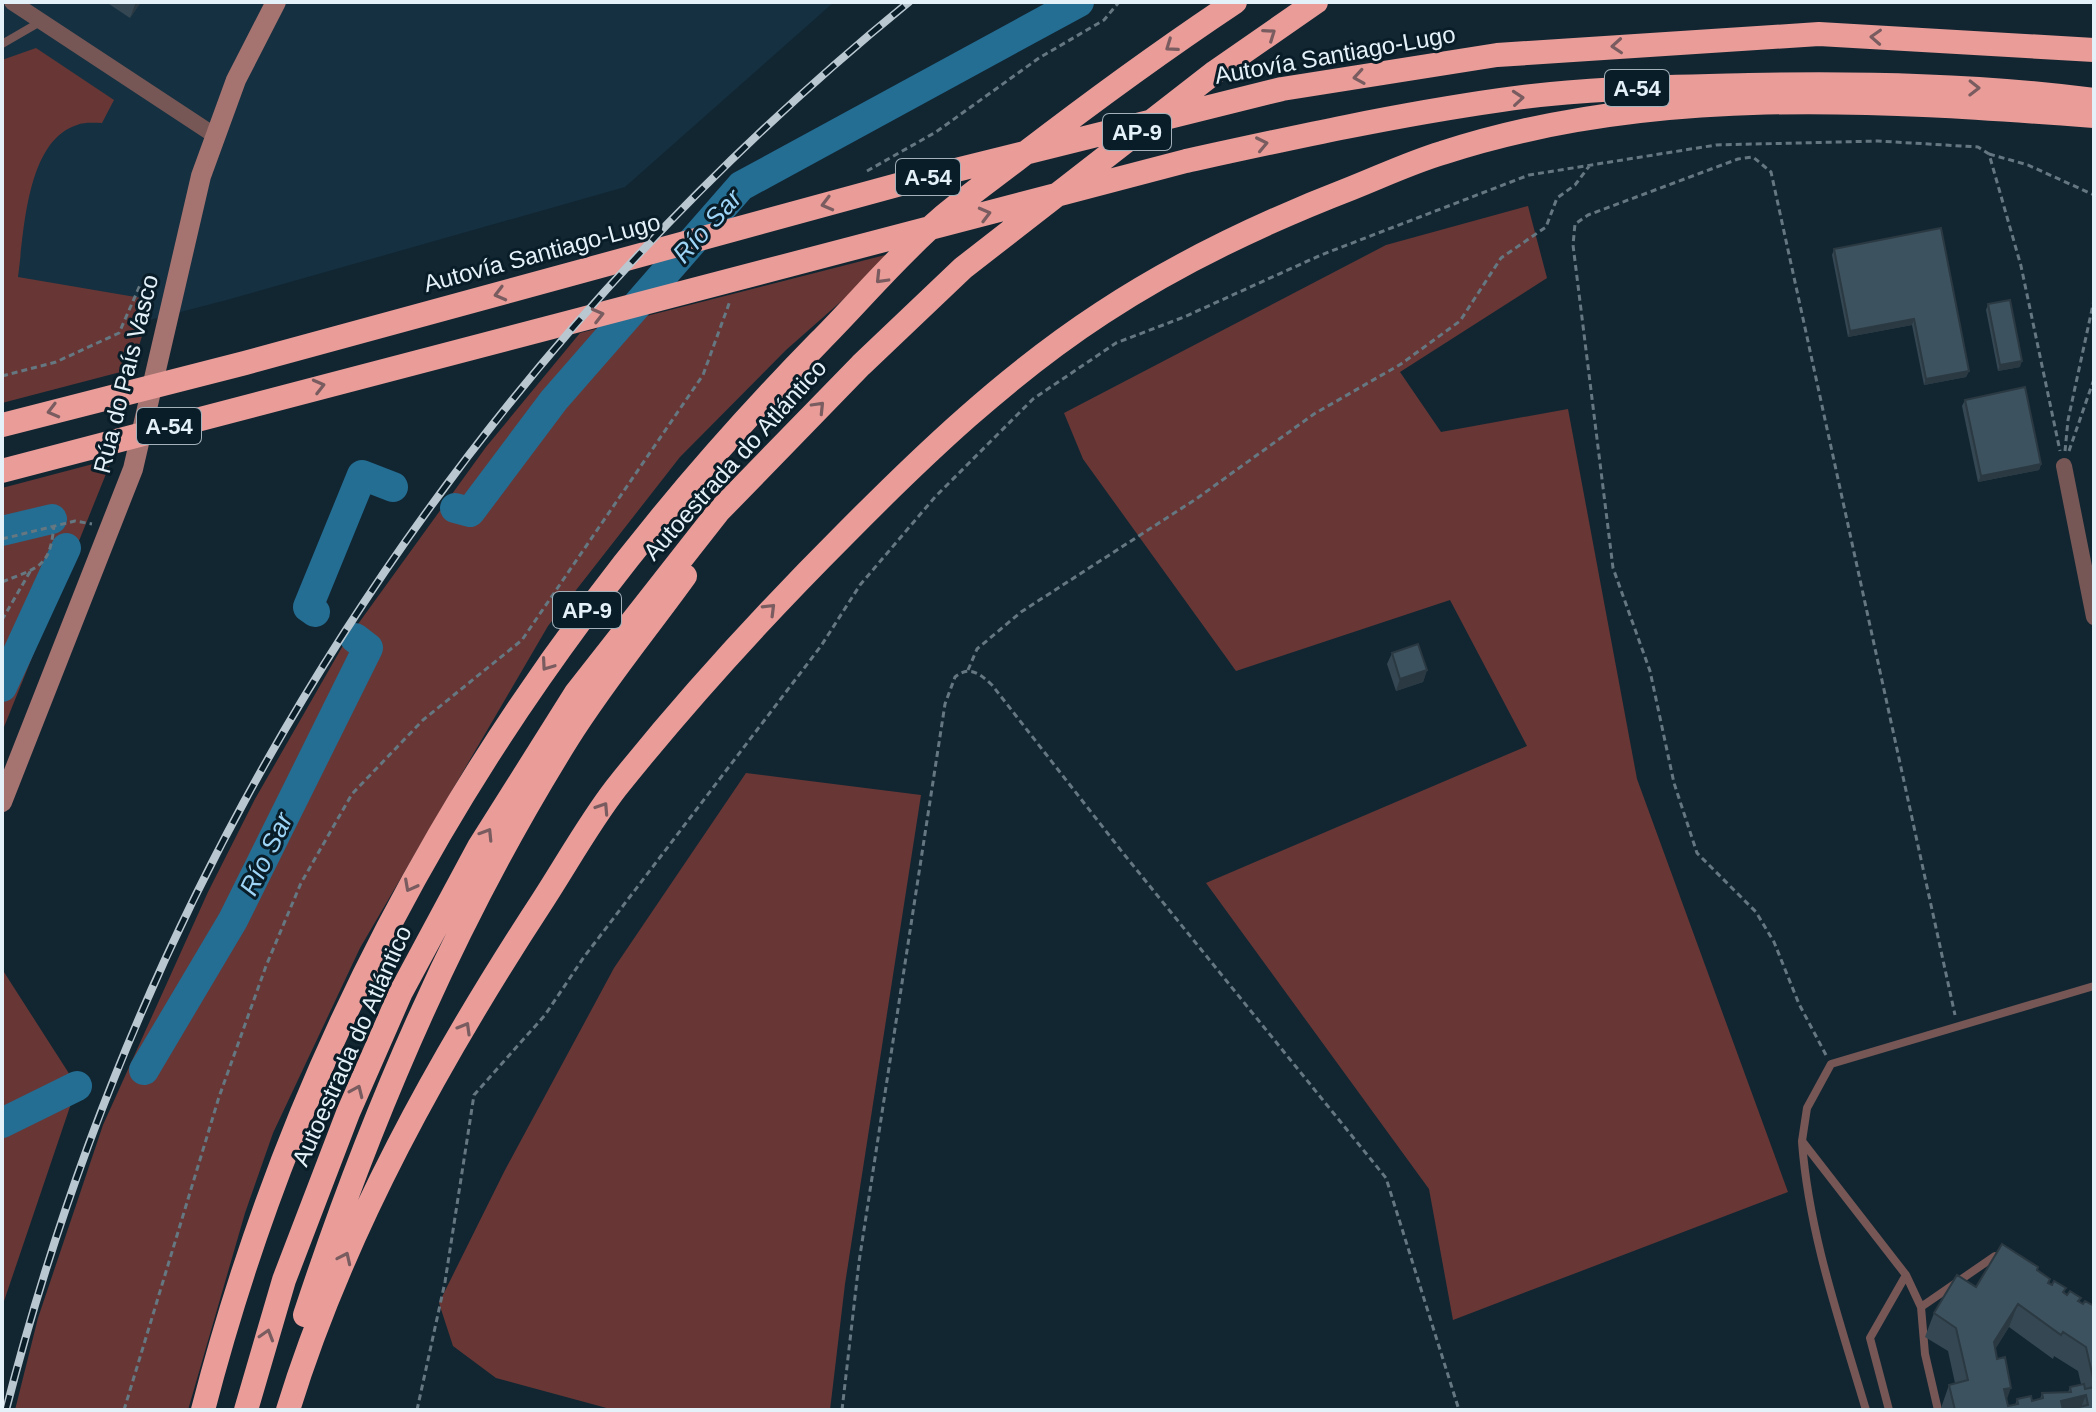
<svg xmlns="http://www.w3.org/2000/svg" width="2096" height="1412" viewBox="0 0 2096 1412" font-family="Arial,sans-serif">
<rect width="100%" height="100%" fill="#122632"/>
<path fill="#153040" d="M2 2H834L625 187 223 301 2 358Z"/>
<path fill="#683735" d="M36 48 114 100 102 123C94 123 84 122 77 125 26 141 24 233 18 277L153 300 132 369 2 403V60Z
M1528 206 1547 278 1400 372 1441 432 1568 409 1637 779 1788 1192 1453 1320 1429 1189 1206 883 1527 746 1450 600 1236 671 1083 459 1064 413 1386 245Z
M897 252 786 350 680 457 548 626 360 948 273 1133 245 1213 188 1410H15L38 1318 103 1125 208 892 255 799 345 642 486 447 580 333Z
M112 459 2 732V488Z
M746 773 921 795 845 1284 830 1410H614L496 1378 453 1346 439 1303 504 1172 614 968Z
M2 969 77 1086 2 1307Z"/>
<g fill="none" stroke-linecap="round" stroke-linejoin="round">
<path stroke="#246d93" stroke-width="30" d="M455 508 470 512 554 400 741 186 1079 2
M2 531 52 519
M315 612 308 607 362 475 393 487
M2 687 66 548
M144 1070 233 920 368 648 355 638
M2 1123 77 1086"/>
<path stroke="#657781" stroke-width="3" stroke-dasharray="6 4" stroke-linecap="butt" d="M1989 154 2028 165 2094 195
M867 171 936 132 1039 58 1104 20 1119 2
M2 376 56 362 119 333 141 283 157 285
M2065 451 2068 420 2094 300
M2069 451 2094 379
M2 539 75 521 92 524
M2 582C39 567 50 568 54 525
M2 620 31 570
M968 670 977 649 1021 612 1196 499 1314 414 1401 364 1460 321 1501 258 1546 227 1557 198 1575 185 1590 165
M1826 1055 1799 1004 1774 942 1756 912 1697 853 1674 783 1650 671 1613 568 1573 245 1575 224 1588 215 1738 159 1753 157 1771 172 1955 1015
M124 1410 219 1097 266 966 301 883 352 794 423 720 522 640 703 375 730 301
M417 1410 445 1282 474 1095 545 1015 584 957 821 646 860 585 935 497 1033 399 1116 343 1184 317 1321 255 1529 175 1716 145 1878 141 1978 147 1989 154 2021 266 2060 451
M842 1410 859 1262 945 704 955 677C970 665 980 674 992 685L1123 853 1386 1178 1459 1410"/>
<path stroke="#765755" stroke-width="8" d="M2 44 40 22
M1802 1142C1809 1234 1840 1322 1866 1410
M1906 1275 1921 1307 1995 1256 2003 1261
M1921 1307 1925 1354 1938 1410
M1889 1410 1870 1338 1906 1275 1802 1141 1807 1108 1831 1064 2094 986"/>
<path stroke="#765755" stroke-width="16" d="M12 2 214 135
M2064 466 2094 617"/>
<path stroke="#a57370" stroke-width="20" d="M2 802 133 469 201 176 236 80 276 2"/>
<path stroke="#e99c98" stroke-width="24" d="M2 425 245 363 912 181 1282 89 1497 55 1819 34 2094 50
M2 471 1186 161C1291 138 1395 115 1501 100 1583 88 1667 87 1749 85 1865 83 1980 85 2094 100
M305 1315C371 1115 456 917 568 738 603 682 646 630 685 576
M203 1410C310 996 521 646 819 342 859 302 896 257 939 220 966 197 996 176 1024 154 1093 101 1163 50 1235 2
M246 1410 284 1280 348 1113 401 992 479 847 576 693 718 512 861 365 963 268 1215 72 1316 2
M288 1410C343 1231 441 1056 543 900 567 863 589 823 616 788 687 699 764 615 844 535 924 454 1007 375 1102 313 1181 261 1264 222 1352 188 1382 176 1412 162 1442 153 1654 84 1876 100 2094 116"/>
<g stroke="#b9c7d0" stroke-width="8">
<path id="rail" d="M6 1410C148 853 464 365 909 2"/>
</g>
<use href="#rail" stroke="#091d28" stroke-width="5" stroke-dasharray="15" stroke-linecap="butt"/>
</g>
<path fill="#344752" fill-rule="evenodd" d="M106 2H141L130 18Z
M1941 228 1969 371 1966 377 1924 385 1912 325 1848 337 1832 255 1834 249Z
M1988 304 2020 367 1998 371 1986 310Z
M1965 400 2041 464 2039 470 1978 482 1962 406Z
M1392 653 1427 670 1423 682 1396 691 1387 664Z
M2037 1270 2050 1279 2049 1283 2052 1285 2066 1288 2064 1292 2067 1295 2081 1298 2079 1302 2083 1304 2094 1306V1410H1941V1408L1949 1385 1955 1383 1948 1351 1925 1337 1934 1313 1976 1287ZM2009 1327 2053 1359 2054 1356 2078 1371 2081 1384 2070 1387 2068 1392 2042 1393 2040 1399 2032 1401 2017 1399 2015 1405 2008 1406 1995 1349Z"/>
<path fill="#2b3942" d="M136 2H141L130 18Z
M1914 319 1912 325 1848 337 1850 331Z
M2022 361 2020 367 1998 371 2000 365Z
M1969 371 1966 377 1924 385 1926 379Z
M2041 464 2039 470 1978 482 1981 476Z
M1427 670 1423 682 1396 691 1400 679Z
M2018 1304 2009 1327 1985 1366 1994 1342Z
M2011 1388 2003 1410 2004 1389Z
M2086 1395 2080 1410H2058L2061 1401Z"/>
<path fill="#3d525f" stroke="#2b3942" stroke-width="2" d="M1941 228 1969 371 1926 379 1914 319 1850 331 1834 249Z
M2010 300 2022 361 2000 365 1988 304Z
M2025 387 2041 464 1981 476 1965 400Z
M1418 644 1427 670 1400 679 1392 653Z
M2002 1244 2038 1267 2037 1270 2050 1279 2048 1283 2052 1285 2054 1281 2066 1288 2063 1292 2067 1295 2070 1291 2081 1298 2078 1301 2083 1304 2085 1301 2094 1306V1382L2086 1347 2063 1332 2061 1335 2018 1304 1994 1342 1997 1359 2005 1357 2011 1388 2004 1389 2008 1406 2018 1404 2017 1399 2031 1396 2032 1401 2043 1398 2042 1393 2071 1392 2070 1387 2084 1384 2085 1389 2094 1387V1410H2066L2088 1405 2086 1395 2061 1401 2063 1410H1955L1949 1385 1968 1380 1956 1328 1934 1313 1957 1275 1976 1287Z"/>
<defs><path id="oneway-chevron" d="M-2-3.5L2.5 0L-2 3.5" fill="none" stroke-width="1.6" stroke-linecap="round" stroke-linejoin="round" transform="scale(2)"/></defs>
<g stroke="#795c60">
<use href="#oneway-chevron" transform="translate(1270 34) rotate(-35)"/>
<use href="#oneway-chevron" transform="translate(1876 37) rotate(-177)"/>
<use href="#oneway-chevron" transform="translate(1171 46) rotate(145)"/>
<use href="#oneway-chevron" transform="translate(1617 46) rotate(176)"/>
<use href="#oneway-chevron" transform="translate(1359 77) rotate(171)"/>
<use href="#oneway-chevron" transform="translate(1974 88) rotate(1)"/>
<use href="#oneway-chevron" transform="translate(1518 98) rotate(-5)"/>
<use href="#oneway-chevron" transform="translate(1262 144) rotate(-12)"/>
<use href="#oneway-chevron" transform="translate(827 204) rotate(165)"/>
<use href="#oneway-chevron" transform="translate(985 214) rotate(-15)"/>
<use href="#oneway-chevron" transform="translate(881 278) rotate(134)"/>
<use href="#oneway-chevron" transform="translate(500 294) rotate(165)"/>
<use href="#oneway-chevron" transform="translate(598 315) rotate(-14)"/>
<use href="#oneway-chevron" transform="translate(319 386) rotate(-14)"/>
<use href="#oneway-chevron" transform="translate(819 407) rotate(-46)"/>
<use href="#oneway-chevron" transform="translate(53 411) rotate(165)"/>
<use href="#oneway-chevron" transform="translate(770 609) rotate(-45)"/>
<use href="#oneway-chevron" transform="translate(547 665) rotate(125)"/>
<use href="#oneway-chevron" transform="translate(603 808) rotate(-57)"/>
<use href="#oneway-chevron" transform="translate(487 834) rotate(-58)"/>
<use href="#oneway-chevron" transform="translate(410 886) rotate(118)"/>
<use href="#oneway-chevron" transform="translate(465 1028) rotate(-60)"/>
<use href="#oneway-chevron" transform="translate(357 1091) rotate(-66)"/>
<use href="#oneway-chevron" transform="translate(345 1258) rotate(-65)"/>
<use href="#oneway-chevron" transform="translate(267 1335) rotate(-73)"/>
</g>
<g text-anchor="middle" stroke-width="6" stroke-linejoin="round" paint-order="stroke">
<g fill="#091d28" stroke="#a2b1ba" stroke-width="2">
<rect x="1605" y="70" width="64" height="36" rx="6"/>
<rect x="1103" y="114" width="68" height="36" rx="6"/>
<rect x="896" y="159" width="64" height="36" rx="6"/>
<rect x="137" y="408" width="64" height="36" rx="6"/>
<rect x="553" y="592" width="68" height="36" rx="6"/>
</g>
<g font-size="22" font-weight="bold" fill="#e4f1f9">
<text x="1637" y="96">A-54</text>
<text x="1137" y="140">AP-9</text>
<text x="928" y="185">A-54</text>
<text x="169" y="434">A-54</text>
<text x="587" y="618">AP-9</text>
</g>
<g font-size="24" fill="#e4f1f9" stroke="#091d28">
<text transform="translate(1335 55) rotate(-10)" y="8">Autovía Santiago-Lugo</text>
<text transform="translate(542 253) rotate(-15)" y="8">Autovía Santiago-Lugo</text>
<text transform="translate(126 374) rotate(-76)" y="8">Rúa do País Vasco</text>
<text transform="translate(735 460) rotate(-48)" y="8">Autoestrada do Atlántico</text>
<text transform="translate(352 1046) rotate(-66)" y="8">Autoestrada do Atlántico</text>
</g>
<g font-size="26" font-style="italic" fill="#9ed4f6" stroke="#091d28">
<text transform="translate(707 226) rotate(-48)" y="9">Río Sar</text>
<text transform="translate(266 854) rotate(-64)" y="9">Río Sar</text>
</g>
</g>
<rect width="2096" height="1412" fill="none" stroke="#e4f1f9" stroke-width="8"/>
</svg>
